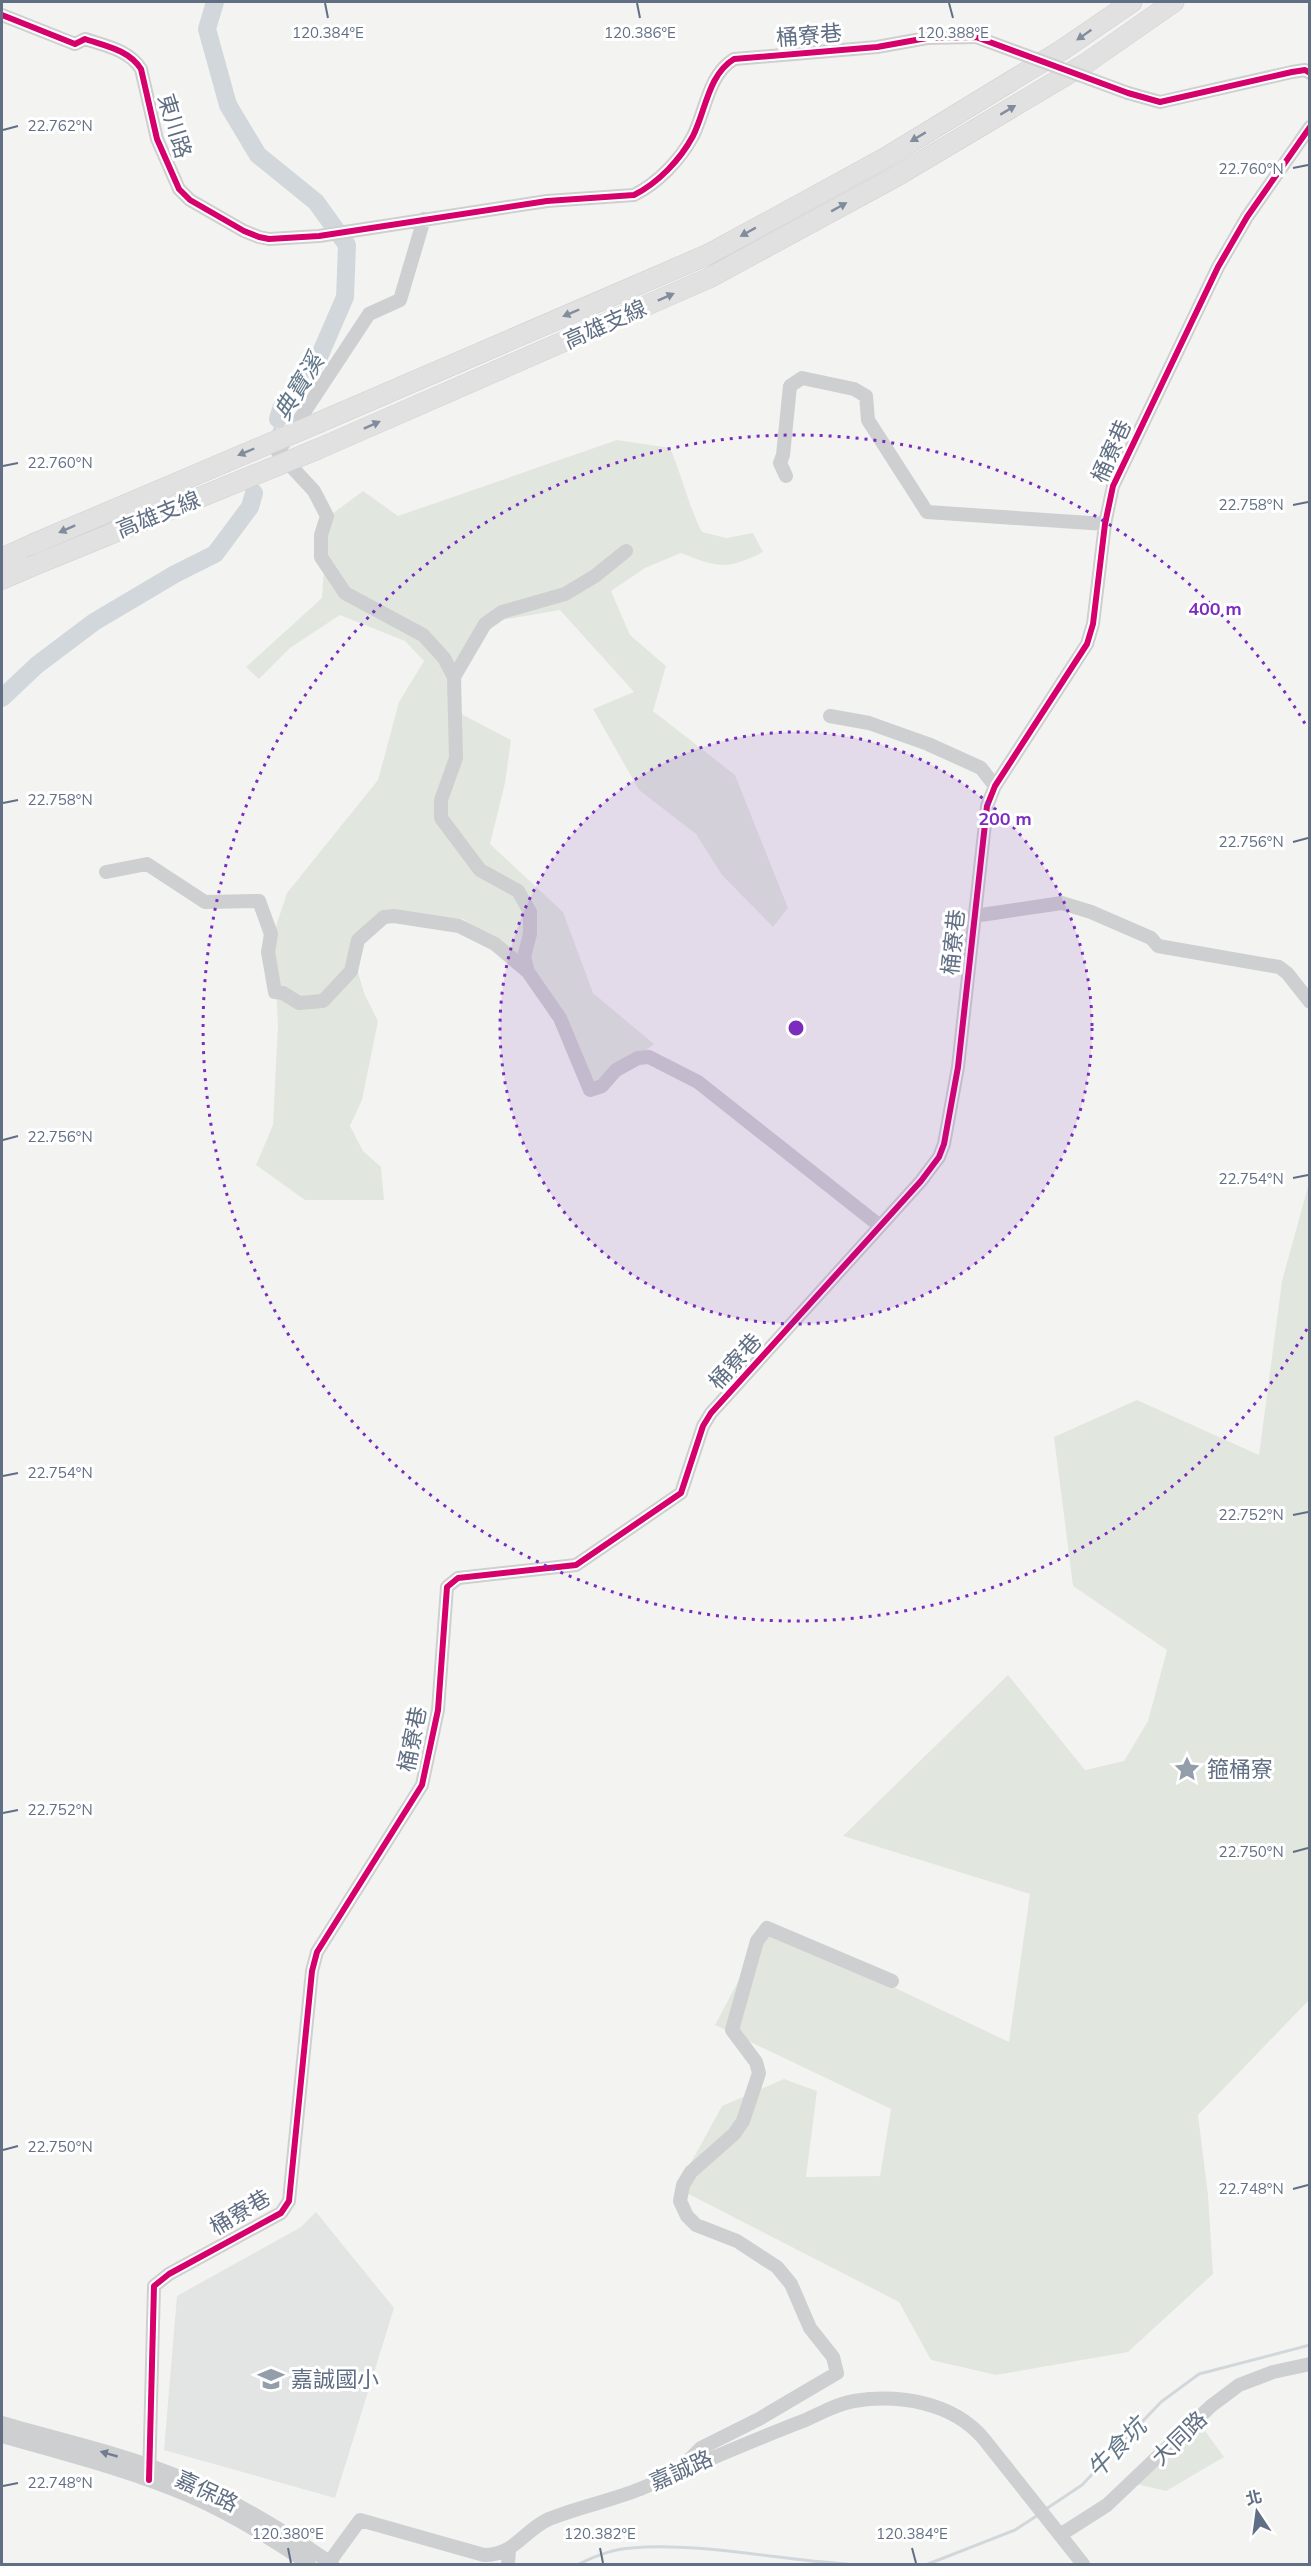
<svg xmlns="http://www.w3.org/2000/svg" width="1311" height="2566" viewBox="0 0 1311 2566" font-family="Mulish,'Noto Sans TC',sans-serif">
<rect width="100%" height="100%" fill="#f3f4f1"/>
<path fill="#e3e4e4" d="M316 2212 394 2308 335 2498 164 2450 177 2296 301 2227Z"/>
<path fill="#e1e7df" d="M617 440 670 448C682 475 688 505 702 532L726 538 753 533 763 552C726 571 717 567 681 553L645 568 611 591 630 635 666 666 653 711 735 775 788 908 773 927 722 875 696 834 639 790 593 709 634 692 560 610 502 620 476 638 450 708 511 740 505 783 490 844 563 912 593 993 654 1044 600 1086 574 1069 553 1016 506 946 463 919 412 915 377 921 352 952 364 993 378 1021 362 1100 350 1126 363 1151 381 1167 384 1200H305L256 1165 273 1125 278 1025 273 935 287 893 378 780 399 702 424 661 405 641 340 615 290 648 259 679 246 667 322 598 326 539 332 514 363 491 398 516Z
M1309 1183V2000L1198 2115 1208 2195 1213 2274 1128 2352 996 2375 931 2360 899 2302 677 2188 722 2106 784 2079 817 2091 806 2177 880 2176 891 2109 715 2025 767 1927 1009 2042 1030 1894 843 1836 1008 1675 1085 1770 1124 1761 1148 1721 1167 1650 1073 1586 1054 1437 1137 1400 1259 1455 1282 1281Z
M1197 2420 1224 2457 1166 2491 1127 2482Z"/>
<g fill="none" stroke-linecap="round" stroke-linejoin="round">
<path stroke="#d1d7db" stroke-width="3" d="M273 434 278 419
M254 493 257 483
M1046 2509 1082 2485 1161 2402 1199 2374 1310 2345
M579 2564C595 2556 612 2549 631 2548 701 2542 776 2560 847 2564
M928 2564 1015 2530 1038 2515"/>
<path stroke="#d1d7db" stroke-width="18" d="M215 2 207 29 228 105 258 155 316 202 347 245 345 297 319 357 281 409 278 419
M2 698 37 665 94 622 175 574 215 554 250 507 254 493"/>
<g stroke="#cfd0d0" stroke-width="21">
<path id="highway" d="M320 422 709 254 885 158 1062 50 1132 2
M318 449 709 278 897 176 1085 64 1174 2
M2 558 33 544
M2 579 30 567"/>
</g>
<path stroke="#cecfd0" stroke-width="14" d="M2 15 75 44 85 39C106 46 129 50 141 69L157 139 179 189 190 200 244 231 259 237 269 239 319 236 547 201 634 195C658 183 680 160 693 136 706 110 708 75 734 59L877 47 927 38 976 37
M1128 93 1160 102 1292 72 1305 70 1310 73
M424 219 400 300 369 314 278 452 314 491 327 516 321 535V557L345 593 423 635 444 658 454 677 456 758 441 800V818L480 870 518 891 530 912V934L524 957 528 972
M786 476 780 463 783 455 790 386 802 378 854 389 866 396 868 420 927 512 1105 524
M454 677 485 624 502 612 565 594 595 576 626 551
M830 716 869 723 928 744 981 768 995 786
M106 872 147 864 205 902 259 901 271 934 268 952 275 992 283 993 299 1003 323 1001 351 971 358 940 384 917 394 916 459 926 495 944 528 972 560 1018 590 1090 602 1086 616 1070 638 1058 649 1057 698 1082 880 1226
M974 916 1062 903 1091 912 1151 938 1158 946 1279 967 1287 973 1310 1002
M2 2423C60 2440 121 2453 177 2476 232 2499 283 2530 332 2564
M2 2436C65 2454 129 2470 190 2496 232 2514 272 2539 309 2564
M685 2464 701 2448 759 2419 837 2373 833 2357 810 2328 791 2284 777 2267 737 2241 696 2225 687 2216 680 2201 683 2185 691 2172 734 2134 743 2121 759 2073 756 2062 732 2030 757 1941 767 1928 892 1981
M149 2480 154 2286 169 2274 281 2213 289 2201 312 1971 317 1952 422 1785 438 1710 447 1587 458 1578 576 1565 681 1493 703 1426 711 1413 921 1181 939 1157 944 1144 958 1067 987 806 995 786 1087 644 1093 624 1105 524 1113 486 1218 267 1247 217 1310 127
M1060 2535 1107 2505 1211 2406 1239 2385 1273 2372 1310 2364
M328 2564 360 2520 484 2555C515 2555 524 2530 549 2519 579 2507 610 2501 640 2489 694 2466 748 2442 803 2421 820 2414 835 2404 854 2401 899 2394 952 2402 983 2438L1083 2564
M508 2564 509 2549"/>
<use href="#highway" stroke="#e1e1e2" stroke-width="20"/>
<g stroke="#cfd0d0" stroke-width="21" stroke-linecap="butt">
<path id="highway-bridge" d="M33 544 320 422
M30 567 318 449"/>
</g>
<path stroke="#cecfd0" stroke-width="14" d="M976 37 1128 93"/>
<use href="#highway-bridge" stroke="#e1e1e2" stroke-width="20"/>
<g stroke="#fff" stroke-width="10">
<path id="cycleway" d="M2 15 75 44 85 39C106 46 129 50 141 69L157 139 179 189 190 200 244 231 259 237 269 239 319 236 547 201 634 195C658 183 680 160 693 136 706 110 708 75 734 59L877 47 927 38 976 37 1128 93 1160 102 1292 72 1305 70 1310 73
M149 2480 154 2286 169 2274 281 2213 289 2201 312 1971 317 1952 422 1785 438 1710 447 1587 458 1578 576 1565 681 1493 703 1426 711 1413 921 1181 939 1157 944 1144 958 1067 987 806 995 786 1087 644 1093 624 1105 524 1113 486 1218 267 1247 217 1310 127"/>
</g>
<use href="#cycleway" stroke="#d6006c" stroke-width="6"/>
</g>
<defs><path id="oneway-solid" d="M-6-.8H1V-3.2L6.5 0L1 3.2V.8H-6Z" transform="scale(1.5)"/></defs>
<g fill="#818c9c">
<use href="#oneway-solid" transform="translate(1084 35) rotate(145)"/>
<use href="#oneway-solid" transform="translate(1008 110) rotate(-31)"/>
<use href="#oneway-solid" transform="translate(918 137) rotate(149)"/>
<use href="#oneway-solid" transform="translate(839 207) rotate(-29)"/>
<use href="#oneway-solid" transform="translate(748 232) rotate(151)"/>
<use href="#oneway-solid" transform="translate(666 297) rotate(-24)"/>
<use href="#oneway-solid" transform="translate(571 313) rotate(157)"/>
<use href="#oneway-solid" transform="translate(372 425) rotate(-24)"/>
<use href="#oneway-solid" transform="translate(246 452) rotate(157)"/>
<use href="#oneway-solid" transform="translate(67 529) rotate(156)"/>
</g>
<use fill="#717d8f" href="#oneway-solid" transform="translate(109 2454) rotate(-164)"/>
<path fill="none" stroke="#616f84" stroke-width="2" d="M325 3 328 18M637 3 640 18M949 3 953 18M3 130 18 126M1293 168 1308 165M3 466 18 463M1293 505 1308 502M3 803 18 800M1293 842 1308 838M3 1140 18 1136M1293 1178 1308 1175M3 1476 18 1473M1293 1515 1308 1512M3 1813 18 1810M1293 1852 1308 1848M3 2150 18 2146M1293 2189 1308 2185M3 2486 18 2483M288 2548 291 2563M600 2548 603 2563M912 2548 916 2563"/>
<circle cx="796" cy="1028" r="296" fill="#7b2cbf" fill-opacity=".12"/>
<g fill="none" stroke="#7b2cbf" stroke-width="3" stroke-dasharray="3 6">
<circle cx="796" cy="1028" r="296"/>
<path d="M1307 1329A593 593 0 1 1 1307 727"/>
</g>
<defs>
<g id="sight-bare" transform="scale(2.07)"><path d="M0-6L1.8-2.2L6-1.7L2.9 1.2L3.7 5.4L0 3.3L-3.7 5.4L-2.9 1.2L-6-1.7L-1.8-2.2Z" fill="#949eaa" stroke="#fff" stroke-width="2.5" paint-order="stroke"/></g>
<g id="school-bare" transform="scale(2.07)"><path d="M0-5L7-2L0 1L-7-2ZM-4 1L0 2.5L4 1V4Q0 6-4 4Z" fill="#949eaa" stroke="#fff" stroke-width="2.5" paint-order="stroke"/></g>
</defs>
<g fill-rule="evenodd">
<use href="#sight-bare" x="1187" y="1769"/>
<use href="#school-bare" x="271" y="2379"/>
</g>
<g text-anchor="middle" stroke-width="6" stroke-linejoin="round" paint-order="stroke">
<g font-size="22" fill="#616f84" stroke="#fff">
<text transform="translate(809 35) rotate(-5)" y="8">桶寮巷</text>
<text transform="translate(175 126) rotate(73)" y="8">東川路</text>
<text transform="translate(605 324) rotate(-24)" y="8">高雄支線</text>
<text transform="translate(1111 451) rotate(-66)" y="8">桶寮巷</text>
<text transform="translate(158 514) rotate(-22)" y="8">高雄支線</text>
<text transform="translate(953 942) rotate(-84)" y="8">桶寮巷</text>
<text transform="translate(735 1361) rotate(-48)" y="8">桶寮巷</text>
<text transform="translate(412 1739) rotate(-79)" y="8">桶寮巷</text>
<text transform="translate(240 2212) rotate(-31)" y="8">桶寮巷</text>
<text transform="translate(1179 2438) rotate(-44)" y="8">大同路</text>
<text transform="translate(681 2470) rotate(-24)" y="8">嘉誠路</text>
<text transform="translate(207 2491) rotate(25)" y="8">嘉保路</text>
</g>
<g font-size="22" fill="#616f84" stroke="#fff" text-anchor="start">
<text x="1207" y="1777">箍桶寮</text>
<text x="291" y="2387">嘉誠國小</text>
</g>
<g font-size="24" font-style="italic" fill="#617889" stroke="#fff">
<text transform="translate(299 387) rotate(-59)" y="8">典寶溪</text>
<text transform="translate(1117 2448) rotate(-46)" y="8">牛食坑</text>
</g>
</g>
<g font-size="15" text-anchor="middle" fill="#616f84" stroke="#fff" stroke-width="6" stroke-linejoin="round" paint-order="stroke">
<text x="328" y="38">120.384°E</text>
<text x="640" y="38">120.386°E</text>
<text x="953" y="38">120.388°E</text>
<text x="60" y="131">22.762°N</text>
<text x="1251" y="174">22.760°N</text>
<text x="60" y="468">22.760°N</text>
<text x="1251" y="510">22.758°N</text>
<text x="60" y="805">22.758°N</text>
<text x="1251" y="847">22.756°N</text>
<text x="60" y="1142">22.756°N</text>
<text x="1251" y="1184">22.754°N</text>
<text x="60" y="1478">22.754°N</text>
<text x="1251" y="1520">22.752°N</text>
<text x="60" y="1815">22.752°N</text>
<text x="1251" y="1857">22.750°N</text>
<text x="60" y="2152">22.750°N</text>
<text x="1251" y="2194">22.748°N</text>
<text x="60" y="2488">22.748°N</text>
<text x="288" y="2539">120.380°E</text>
<text x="600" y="2539">120.382°E</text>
<text x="912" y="2539">120.384°E</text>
</g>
<circle cx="796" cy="1028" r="9" fill="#7b2cbf" stroke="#fff" stroke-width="3"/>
<g font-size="18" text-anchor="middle" font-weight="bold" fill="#7b2cbf" stroke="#fff" stroke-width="6" stroke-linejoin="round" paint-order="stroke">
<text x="1215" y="615">400 m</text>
<text x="1005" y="825">200 m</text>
</g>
<rect width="1311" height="2566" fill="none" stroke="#616f84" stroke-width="6"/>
<g transform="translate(1257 2512) rotate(347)" stroke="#ffffff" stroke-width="4.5" paint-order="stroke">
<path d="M0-4.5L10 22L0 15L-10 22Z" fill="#616f84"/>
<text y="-9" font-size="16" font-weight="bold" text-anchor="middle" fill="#616f84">北</text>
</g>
</svg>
